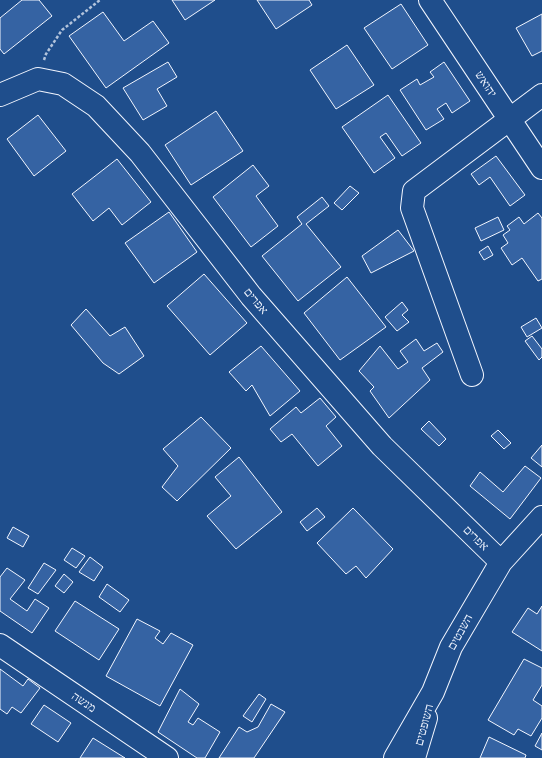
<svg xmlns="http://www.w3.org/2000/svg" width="542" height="758" viewBox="0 0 542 758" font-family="'Times New Roman',Heebo,serif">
<rect width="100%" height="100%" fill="#1f4e8c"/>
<path fill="#3563a3" stroke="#f2f6ff" d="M22 0H39L52 16 4 54 0 49V18Z
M172 0H215L185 20Z
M257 0H309L312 5 276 29Z
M401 4 428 45 392 69 364 28Z
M103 12 124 41 153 21 169 43 106 88 69 36Z
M542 14V51L532 56 516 28Z
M347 45 374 85 336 109 310 70Z
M168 62 177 77 157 89 167 106 143 120 123 88Z
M444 62 470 101 452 113 446 103 437 109 444 119 426 130 400 90 417 79 420 85 434 77 430 72Z
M388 95 421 143 402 156 386 133 380 137 395 158 374 173 342 127Z
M216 111 243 151 191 185 165 145Z
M38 115 66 151 34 176 7 139Z
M496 156 525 195 510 206 490 177 479 185 471 174Z
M117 159 151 202 122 225 109 208 93 221 72 194Z
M253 165 269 186 256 196 278 226 251 247 213 197Z
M350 186 359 193 342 210 334 203Z
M322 197 329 206 306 224 341 267 298 301 262 256 302 224 297 217Z
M169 212 197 252 154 283 125 243Z
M538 213 542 218V279L538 281 522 258 512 265 501 248 508 243 503 235 510 230 507 226 519 217 524 224Z
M498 217 504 230 481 241 475 228Z
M398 230 414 251 371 273 362 256Z
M488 246 493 255 484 260 479 252Z
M204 274 247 323 210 355 167 306Z
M347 277 386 327 340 360 304 313Z
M402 302 408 310 402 315 409 322 397 331 385 317Z
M86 309 110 336 125 327 144 356 119 374 103 363 71 325Z
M536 318 542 328 527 337 521 327Z
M532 336 542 349V357L539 360 525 341Z
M416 339 424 351 437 343 443 352 422 368 430 380 389 418 370 391 374 387 359 371 380 346 398 369 408 362 400 351Z
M261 346 300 391 270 416 252 385 246 391 229 372Z
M320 398 336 417 326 426 342 446 318 466 292 434 281 442 270 429 296 407 301 413Z
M201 417 231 448 177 501 162 487 178 466 163 449Z
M429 421 446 439 439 446 421 429Z
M498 430 511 443 504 449 491 436Z
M542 445V467L531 458Z
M239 457 282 512 236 549 207 516 231 496 215 477Z
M525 466 541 478 510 519 470 486 480 472 503 492Z
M317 508 325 517 307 531 300 522Z
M353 508 393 549 366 578 356 566 346 574 317 543Z
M13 527 29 536 23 547 7 538Z
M72 548 85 556 76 568 64 560Z
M90 557 103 567 94 581 79 572Z
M44 563 56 570 38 594 28 588Z
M7 568 25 580 10 599 27 611 35 599 49 608 32 633 0 611V577Z
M64 574 73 582 64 593 55 586Z
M107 584 129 600 120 612 99 597Z
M75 601 119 629 99 660 55 631Z
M542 606V651L512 632 528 608 537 614Z
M137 619 160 631 155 638 163 644 171 633 193 645 160 706 106 676Z
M524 659 542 668V685L533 700 542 706V718L531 736 518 729 514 735 488 720Z
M0 669 23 686 28 679 40 688 21 713 12 707 7 714 0 709Z
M180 689 199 704 188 722 193 725 198 718 220 732 205 758H197L158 732Z
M259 694 266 699 252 722 243 716Z
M271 704 285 712 254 758H219L239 727 247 732 258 727Z
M44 705 71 723 58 742 31 724Z
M542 733V750L535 746Z
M489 737 526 755 525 758H480Z
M93 738 125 758H80Z"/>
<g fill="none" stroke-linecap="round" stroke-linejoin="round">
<g stroke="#f2f6ff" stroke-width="24">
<path id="minor" d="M430 0 542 168
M0 95 38 79 63 84 96 106 140 153 251 296 382 446 501 562
M472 375 412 208 414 191 542 95
M0 645 167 758
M395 758 433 692 451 647 501 562 542 517
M414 758 426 718"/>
</g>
<path stroke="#b3c4dc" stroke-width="2.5" stroke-dasharray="3 2" stroke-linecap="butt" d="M44 60 46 54 62 30 100 0"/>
<use href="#minor" stroke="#1f4e8c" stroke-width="22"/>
</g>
<g text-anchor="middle" stroke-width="3" stroke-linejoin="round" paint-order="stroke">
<g font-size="12" fill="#f2f6ff" stroke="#1f4e8c">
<text transform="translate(486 84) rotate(56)" y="4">יהואש</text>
<text transform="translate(256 301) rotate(50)" y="4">אפרים</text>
<text transform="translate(476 538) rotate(44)" y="4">אפרים</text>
<text transform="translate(460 632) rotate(-61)" y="4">השבטים</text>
<text transform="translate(84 702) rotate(34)" y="4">מנשה</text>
<text transform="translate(424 725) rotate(-75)" y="4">השופטים</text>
</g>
</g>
</svg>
